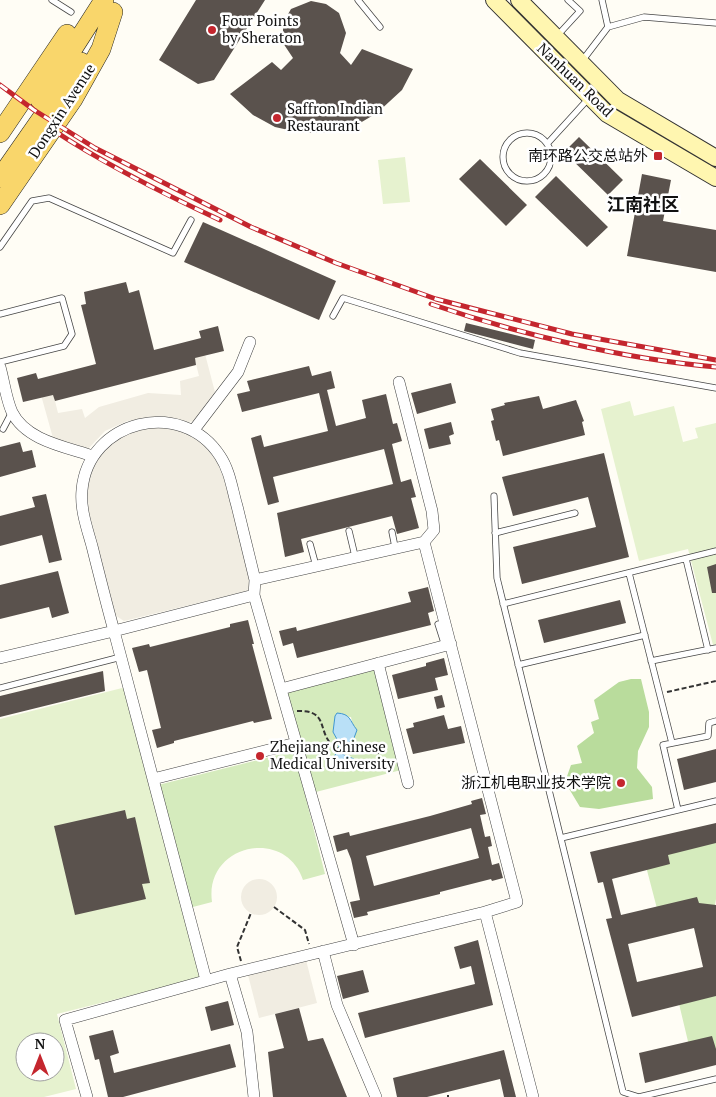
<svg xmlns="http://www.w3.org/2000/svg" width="716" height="1097" viewBox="0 0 716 1097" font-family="'PT Serif','Noto Sans SC',serif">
<rect width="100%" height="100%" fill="#fffdf5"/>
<path fill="#d5ebbd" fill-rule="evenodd" d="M375 668 401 770 312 793 286 690ZM335 716 351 717 353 726 342 749V754L352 757H334L339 748 338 741 333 732Z
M294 751 325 874 303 880C285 826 204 845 212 902L189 908 158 785Z
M716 837V899L714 911 660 920 643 855Z
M716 976V1050L691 1054 675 987Z"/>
<path fill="#b9dc9c" d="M631 679H641L649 712V727L638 751 637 768 652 787 653 799 599 809 580 807 565 782 571 765 582 763 577 746 594 733 591 722 599 719 594 700 619 682Z"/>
<path fill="#e6f2cf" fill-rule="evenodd" d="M405 157 410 202 383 204 378 160Z
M630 401 634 416 674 406 683 442 698 438 695 428 716 423V644L713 645 688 549 639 561 601 409Z
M126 687 200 978 57 1014 76 1089 44 1097H0V719ZM25 1042H55V1072H25Z"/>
<path fill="#f1ede2" d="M205 354 216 396 195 421 188 422 162 416 127 421 105 431 88 449 53 438 41 395 53 393 58 413 82 409 85 418 99 407 148 393 181 395 180 381 199 376 194 356Z
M150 426 182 431 201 442 216 459 224 479 251 582 247 591 124 621 115 615 89 513 87 491 92 470 103 451 119 437Z
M241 897a18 18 0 1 1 36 0a18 18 0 1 1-36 0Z
M306 960 317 1003 259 1018 248 975Z"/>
<path fill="#b9e0f7" stroke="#3f96cf" d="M337 713C351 714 349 720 357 730L354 738 342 749V754L354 759 349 766 339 767 334 757 339 748 338 741 333 732 335 716Z"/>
<path fill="#5a524d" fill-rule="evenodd" d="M196 0H265L214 80 198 84 159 60Z
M311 1 326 4 339 13 346 33 340 53 351 65 362 49 413 69 402 90 377 113 360 123 331 133H302L275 127 253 115 230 94 272 62 281 70 293 58 283 43V23L291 9Z
M579 137 623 180 608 195 564 152Z
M480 159 527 205 506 226 459 179Z
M642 174 671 180 663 221 716 230V272L627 256Z
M556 176 608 227 587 247 535 197Z
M203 222 336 281 319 320 184 262Z
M126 282 129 293 139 290 154 350 201 338 199 331 218 326 224 351 195 358 196 365 55 401 53 395 23 402 17 378 36 373 38 379 96 364 81 305 86 304 84 292Z
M466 323 535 340 533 349 464 331Z
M309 366 312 376 331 371 335 388 327 390 336 426 366 418 362 400 386 394 393 424 397 423 402 441 392 444 401 482 411 479 416 497 411 498 419 528 397 534 392 516 301 539 304 552 285 557 277 513 393 484 384 449 273 477 279 502 268 505 251 438 261 435 264 447 328 431 319 393 242 412 237 394 250 391 247 381Z
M451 383 456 403 417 414 411 393Z
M539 396 543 409 576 400 584 421 582 422 585 435 503 456 499 440 496 441 491 421 494 420 491 409 505 405 504 403Z
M451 422 454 434 449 436 451 444 429 449 424 429Z
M20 442 23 452 32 450 36 467 0 477V447Z
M604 453 629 557 522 584 513 547 596 527 588 497 513 516 502 477Z
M46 494 62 560 49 563 42 535 0 546V516L35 507 32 497Z
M716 564V593H712L707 567Z
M58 571 69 613 52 618 49 607 0 619V585Z
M428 587 434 611 428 613 431 625 297 658 293 643 283 646 279 631 296 627 297 631 411 602 408 592Z
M620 600 626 623 544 643 538 620Z
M248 620 254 644H252L272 719 254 723 253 721 174 741V743L157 748 152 730 161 728 147 670 139 672 132 648 149 644 150 647 230 627V624Z
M444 658 448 675 435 678 438 690 398 699 392 675 426 666V663Z
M103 671 105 691 0 717V696Z
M442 695 445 707 437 709 434 697Z
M444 715 448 729 461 726 465 743 413 754 406 729 414 727 413 723Z
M716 749V782L684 790 677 759Z
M482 798 486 814 480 815 485 837 490 836 492 846 488 847 492 865 499 863 503 878 492 881 491 879 440 892V894L367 912 368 915 354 918 350 902 360 900 351 859 347 849 337 852 333 836 349 832 350 836 430 816 472 804 471 801ZM471 828 479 858 374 886 366 856Z
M125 810 127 819 135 817 150 883 142 884 146 899 75 915 54 826Z
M716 823V843L668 855 670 864 612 879 621 915 697 897 699 903 716 905V996L632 1017 606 919 612 918 603 882 598 883 590 852ZM694 928 703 967 637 982 628 944Z
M478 940 493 1005 365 1038 358 1013 475 984 471 966 460 969 454 947Z
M363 970 369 992 343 999 337 976Z
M228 1001 234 1025 211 1031 205 1007Z
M299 1008 308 1041 323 1038 347 1097H273L268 1052 284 1048 275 1014Z
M113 1030 119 1053 110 1056 114 1073 230 1044 236 1067 123 1097H108L99 1059 95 1060 89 1036Z
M712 1036 716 1049V1065L645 1083 639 1053Z
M504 1050 516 1097H504L500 1079 427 1097H397L393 1078Z"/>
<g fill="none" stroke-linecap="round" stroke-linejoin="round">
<g stroke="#444" stroke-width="7">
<path id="service" d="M52 0 71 12
M358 0 380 27
M602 0 608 27
M557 36 580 11 568 0
M582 61 608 27 644 17 716 23
M503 157a24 24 0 1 1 48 0a24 24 0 1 1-48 0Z
M547 144 589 98
M0 247 32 201 49 198 173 253 191 220
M0 314 62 298 72 334 64 346 0 362
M333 316 343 298 520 353 716 388
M3 429 12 412
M494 496 497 578 623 1092 639 1097 716 1079
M349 531 355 556
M392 532 395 547
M495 533 575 513
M310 544 316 566
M686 559 708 650
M629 573 672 743
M503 604 716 551
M438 624 445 646
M651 661 716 648
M518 665 645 635
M0 688 121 657
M678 810 663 745 708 736 709 723 716 721
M561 838 716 801"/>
</g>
<g stroke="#444" stroke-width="12">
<path id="minor" d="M0 367C4 381 6 399 12 412 26 441 67 447 93 456
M399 382 432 511 434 530 424 542
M193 431 238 372 250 342
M254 595 255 580 424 542 517 902 485 912
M0 658 114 631C106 602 99 574 92 546 87 528 80 509 82 490 88 420 182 397 220 456 230 471 232 489 237 506 243 531 249 555 255 580
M378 663 408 783
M281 689 451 644
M153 779 296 743
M323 951 337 1005 376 1097
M230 974 247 1032 254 1097
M206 980 114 631 254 595 354 945
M87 1097 65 1020 230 974 485 912 533 1097"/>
</g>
<g stroke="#333" stroke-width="18">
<path id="secondary" d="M494 0 607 114 716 178
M519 0 618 100 716 158"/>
</g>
<g stroke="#222" stroke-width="20">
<path id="primary" d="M40 100 104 0
M0 133 67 34
M0 178 81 62
M0 205 73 99 101 49 113 12"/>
</g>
<path stroke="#333" stroke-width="2" stroke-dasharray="5 2.5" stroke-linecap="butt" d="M667 692 716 681
M297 711C329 710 317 730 332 745 340 752 353 747 363 749 373 752 377 755 388 751
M274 907 305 930 309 944
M241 961 237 947 251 913
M448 1095V1097"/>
<use href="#service" stroke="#fff" stroke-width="5.5"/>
<use href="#minor" stroke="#fff" stroke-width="11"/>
<use href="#secondary" stroke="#fff6b0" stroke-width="16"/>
<use href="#primary" stroke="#f9d66b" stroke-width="19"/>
<g stroke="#c4262e" stroke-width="5">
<path id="rail" d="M0 85 34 110 95 148 251 227 336 263 436 299 572 334 716 360
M53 130C106 165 162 193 220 220
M431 304C518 334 624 359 716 367"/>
</g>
<use href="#rail" stroke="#fff" stroke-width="3" stroke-dasharray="9" stroke-linecap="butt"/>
</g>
<g fill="#c4262e" stroke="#fff" stroke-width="2">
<circle cx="212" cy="30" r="5"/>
<circle cx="277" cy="118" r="5"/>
<rect x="653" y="151" width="10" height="10" rx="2.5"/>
<circle cx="260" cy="756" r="5"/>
<circle cx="621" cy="783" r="5"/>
</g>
<g text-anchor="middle" stroke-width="5" stroke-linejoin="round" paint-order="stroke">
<g font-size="15" fill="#111" stroke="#fff" text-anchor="start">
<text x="222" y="26">Four Points<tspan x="222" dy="17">by Sheraton</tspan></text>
<text x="287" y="114">Saffron Indian<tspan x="287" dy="17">Restaurant</tspan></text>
<text x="648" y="161" text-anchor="end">南环路公交总站外</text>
<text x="270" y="752">Zhejiang Chinese<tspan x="270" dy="17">Medical University</tspan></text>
<text x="611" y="788" text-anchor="end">浙江机电职业技术学院</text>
</g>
<g font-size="15" fill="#111" stroke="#fff">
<text transform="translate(575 80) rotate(44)" y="5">Nanhuan Road</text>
<text transform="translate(62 111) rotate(-57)" y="5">Dongxin Avenue</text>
</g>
<g font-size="18" font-weight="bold" fill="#111" stroke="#fff">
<text x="643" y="211">江南社区</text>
</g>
</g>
<g transform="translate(40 1057)"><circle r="24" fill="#ffffff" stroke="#a0a0a0"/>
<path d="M0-4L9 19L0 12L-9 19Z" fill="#c4262e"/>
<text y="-8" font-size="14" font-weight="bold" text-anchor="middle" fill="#111111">N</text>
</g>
</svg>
